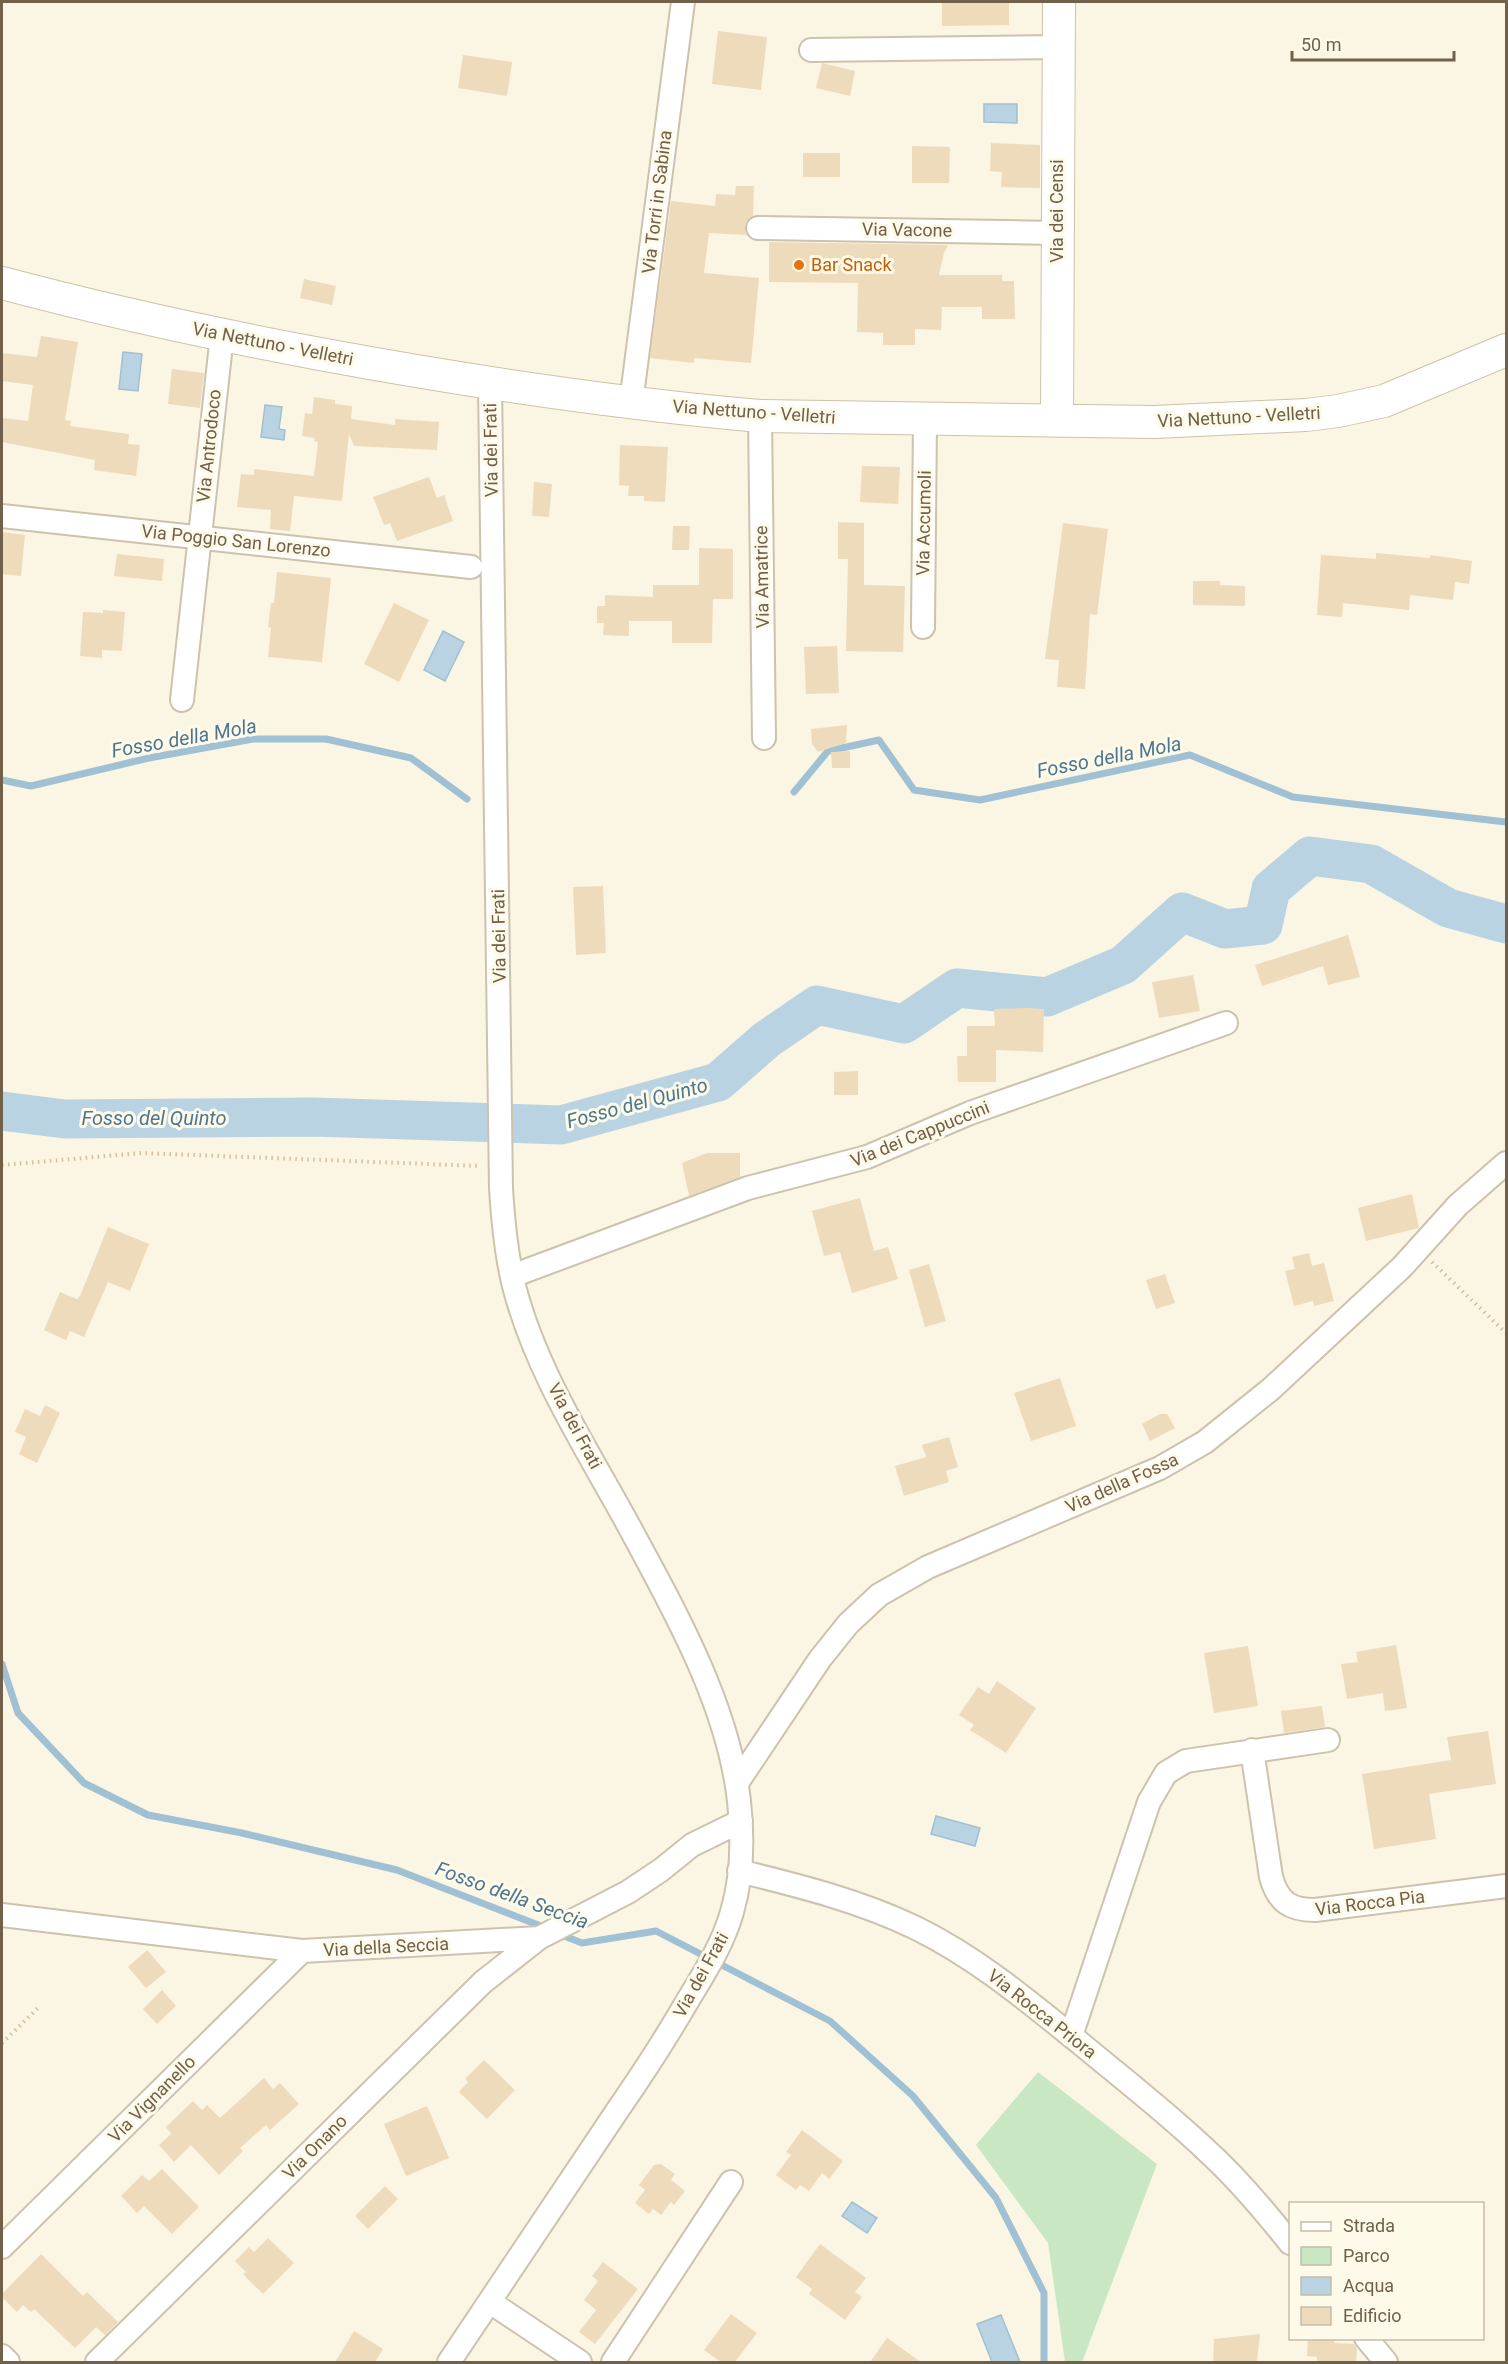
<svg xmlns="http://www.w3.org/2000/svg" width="1508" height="2364" viewBox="0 0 1508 2364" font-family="Roboto,sans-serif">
<rect width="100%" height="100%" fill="#faf6e3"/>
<path fill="#c9e7c3" d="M1038 2072 1157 2164 1082 2362H1065L1048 2243 976 2145Z"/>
<path fill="#b9d3e2" stroke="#a0c0d3" stroke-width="1.5" d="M984 104H1017V123L984 122Z
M123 352 142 354 138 391 119 389Z
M265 405 282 407 279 429 285 430 284 440 261 437Z
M443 631 464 642 445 681 424 670Z
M936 1816 980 1828 975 1846 931 1834Z
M852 2202 877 2218 867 2233 842 2216Z
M1001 2315 1020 2362H992L977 2324Z"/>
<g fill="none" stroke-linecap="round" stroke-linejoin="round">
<path stroke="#a0c0d3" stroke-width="7" d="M2 780 31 786 149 758 253 739H326L411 758 467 799
M794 792 828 751 879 740 914 790 980 800 1190 755 1293 797 1506 822
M2 1664 18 1713 84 1783 148 1815 242 1833 397 1870 546 1928
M559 1934 582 1943 656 1931 830 2021 913 2096 996 2198 1044 2293V2362"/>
<path stroke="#b9d3e2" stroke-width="39" d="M2 1111 65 1119 313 1117 561 1125 718 1082 766 1040 817 1005 904 1024 957 988 1047 997 1123 965 1182 912 1225 929 1263 925 1271 889 1310 856 1371 864 1448 908 1506 924"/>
</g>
<path fill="#eedbbc" d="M942 2H1009V25L942 26Z
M718 31 767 37 761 90 712 84Z
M463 55 512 62 507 96 458 88Z
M822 63 855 71 850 96 816 88Z
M991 143 1040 145V188L1001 187 1002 172 990 171Z
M912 146 950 147 949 183H912Z
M803 153H840V177H803Z
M736 186H754L753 216 746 222 745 228 746 235 709 233 704 273 759 278 751 363 694 358V363L650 358 671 201 715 206 716 194 735 195Z
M769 242 948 245 944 253 939 275H1002V281H1014L1015 319H982V307H942L941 330 915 329V345H883V333L857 332 858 283 769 282Z
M304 279 336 286 332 305 300 298Z
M41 336 78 342 65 420 71 421 70 426 129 434 128 444 140 445 136 476 94 470 95 460 2 442V418L28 421 33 385 2 381V353L37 357Z
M172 369 204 373 200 408 168 404Z
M314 397 335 400V404L352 406 351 419 395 425V419L439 422 437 450 354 446 349 434 342 501 294 496 290 531 270 529 271 510 237 507 241 474 254 475V469L314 476 318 442 314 441 315 438 302 436 305 413 312 414Z
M620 445 668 447 665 502 644 501V496H628L629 486 619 485Z
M862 466 900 467 898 504 860 502Z
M429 477 437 498 444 495 453 521 397 541 390 523 384 525 373 497Z
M534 482 552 484 549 517 532 516Z
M838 522 864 523V585L905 586 903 652 846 651 848 559H838Z
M1063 523 1108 529 1097 615 1090 614 1085 689 1057 687 1059 660 1045 659Z
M673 526H690L689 550H672Z
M2 532 25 535 21 576 2 574Z
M699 548 733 549V599H713L712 643H672V621H629V636L603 635 604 623H597V606H605V595L653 597V585H699Z
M1376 553 1430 558V555L1472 561 1469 584 1455 582 1453 600 1410 595 1409 610 1343 603 1342 617 1317 615 1321 555 1376 559Z
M117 554 164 559 162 581 114 576Z
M277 572 331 578 322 662 268 657 271 628 268 627 271 603H274Z
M1193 581H1220V585L1245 586V606L1193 605Z
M394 603 429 620 399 682 364 664Z
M103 610 125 612 122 651 102 650V658L80 656 83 612 103 613Z
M837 646 839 693 806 694 804 647Z
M847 725 846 743 818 752 812 744 811 729Z
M850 751V768H832L831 752Z
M603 886 606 953 576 955 573 887Z
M1348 935 1360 977 1328 985 1323 966 1262 986 1255 965Z
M1193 975 1200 1011 1159 1018 1152 982Z
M1028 1008 1044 1009 1043 1052 996 1050V1082H958L957 1056H967V1026H995L994 1009Z
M858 1071V1095H834V1072Z
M707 1153H740V1177L689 1196 682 1163Z
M1412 1194 1419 1228 1366 1241 1358 1208Z
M860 1198 874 1251 888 1247 898 1279 852 1293 840 1252 824 1256 812 1211Z
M108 1227 149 1244 130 1291 108 1282 84 1337 70 1331 66 1340 44 1330 60 1292 77 1299 80 1296Z
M1309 1253 1312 1266 1324 1263 1334 1301 1314 1306 1313 1301 1294 1306 1285 1271 1295 1269 1292 1257Z
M929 1264 946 1321 925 1327 909 1270Z
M1165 1274 1175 1303 1156 1309 1146 1280Z
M1060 1378 1076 1426 1031 1441 1014 1393Z
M45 1405 60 1413 37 1463 19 1454 26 1437 15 1432 25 1409 40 1416Z
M1160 1414H1167L1175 1428 1150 1441 1142 1424Z
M949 1437 958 1467 946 1471 949 1482 904 1496 895 1466 926 1457 922 1445Z
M1396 1645 1407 1708 1385 1711 1383 1693 1347 1699 1341 1664 1358 1662 1356 1652Z
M1248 1646 1258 1706 1214 1713 1204 1653Z
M997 1681 1036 1708 1006 1753 970 1730 974 1725 959 1715 978 1687 989 1694Z
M1322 1706 1325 1727 1284 1733 1281 1711Z
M1488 1731 1496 1784 1429 1794 1436 1839 1374 1849 1362 1774 1451 1760 1447 1737Z
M147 1950 166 1972 146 1988 128 1967Z
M162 1990 176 2006 157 2024 143 2009Z
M484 2060 515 2090 487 2119 459 2092 468 2082 465 2079Z
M264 2078 273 2089 280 2083 299 2104 270 2130 266 2125 240 2148 243 2151 219 2175 191 2145 174 2162 159 2145 171 2134 166 2127 193 2101 202 2110 207 2105 220 2118Z
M427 2106 449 2158 406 2176 384 2124Z
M802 2130 843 2161 829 2179 822 2173 809 2191 800 2185 796 2190 776 2175 791 2155 786 2152Z
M661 2164 675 2174 671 2180 685 2191 674 2205 671 2202 661 2215 653 2209 649 2214 635 2203 645 2190 639 2185 654 2165Z
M162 2169 199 2207 172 2234 144 2206 137 2213 121 2196 142 2175 149 2181Z
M385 2186 398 2199 368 2229 355 2216Z
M268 2238 294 2263 263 2294 243 2274 246 2272 235 2261 249 2247 254 2252Z
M820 2244 866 2278 855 2292 862 2297 845 2320 809 2294 812 2289 796 2277Z
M41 2254 83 2296 87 2292 118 2322 105 2335 96 2327 75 2348 34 2309 31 2312 23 2305 17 2312 2 2297V2294Z
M603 2262 638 2289 595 2344 579 2332 596 2310 584 2300 598 2281 592 2276Z
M731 2314 757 2333 735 2362H721L704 2350Z
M354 2331 383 2349 375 2362H335Z
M1260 2334 1257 2362H1213L1214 2339Z
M887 2338 921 2362H870Z
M1308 2338H1335L1334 2343 1354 2344 1357 2349 1356 2362H1317V2357L1307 2356Z"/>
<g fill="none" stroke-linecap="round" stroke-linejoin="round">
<g stroke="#cdc2ad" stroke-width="26">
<path id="street" d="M811 50 1059 47
M758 228 1056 233
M631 403 683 2
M760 416 764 738
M2 516 471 567
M923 627 925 419
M182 700 222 335
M512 1276 748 1188 867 1157 970 1113 1226 1023
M1252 1750 1271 1877C1278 1902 1290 1910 1315 1910L1506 1886
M737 1783 820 1659 848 1624 879 1595 928 1567 1160 1468 1205 1442 1271 1389 1402 1267 1458 1205 1506 1163
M739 1871C800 1886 860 1901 916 1928 977 1958 1028 2001 1080 2043 1122 2078 1165 2111 1205 2149 1236 2177 1264 2210 1290 2243
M2 1915 302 1951 539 1938 628 1892 661 1870 692 1845 741 1821
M1071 2036 1149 1802 1166 1773 1186 1761 1328 1740
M2 2247 302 1951
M490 2302 580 2362
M1366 2338 1386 2362
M2 2356 8 2362
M97 2362 483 1982 539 1938
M449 2362C505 2279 561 2195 617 2111 642 2075 666 2038 688 2000 705 1972 723 1944 732 1912 742 1878 743 1837 739 1801 728 1702 671 1604 624 1517 583 1443 535 1368 514 1286 506 1254 503 1221 501 1188L490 384
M613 2362 731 2182"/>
</g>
<g stroke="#cec1a9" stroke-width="34">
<path id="secondary" d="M2 283C107 311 213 334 320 354 466 381 612 403 760 416L1154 422 1306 415 1338 411 1384 401 1506 350
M1057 421 1059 2"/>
</g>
<path stroke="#d2bfa0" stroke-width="4" stroke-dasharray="1.5 4.5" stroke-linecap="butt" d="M2 1165 141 1153 480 1166
M1432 1262 1506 1333
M2 2043 40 2006"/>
<use href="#street" stroke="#fff" stroke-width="22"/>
<use href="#secondary" stroke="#fff" stroke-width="32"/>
</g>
<circle fill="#e8710a" stroke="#fefae9" stroke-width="2" cx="799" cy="265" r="6"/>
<g text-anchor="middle" stroke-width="6" stroke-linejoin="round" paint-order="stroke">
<g font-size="18" fill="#71614b" stroke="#fefae9">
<text transform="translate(657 202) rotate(-83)" y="6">Via Torri in Sabina</text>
<text transform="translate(1057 211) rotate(-90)" y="6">Via dei Censi</text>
<text transform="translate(907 230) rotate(1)" y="6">Via Vacone</text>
<text transform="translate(273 344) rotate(11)" y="6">Via Nettuno - Velletri</text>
<text transform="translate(754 412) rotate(4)" y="6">Via Nettuno - Velletri</text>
<text transform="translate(1239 417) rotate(-3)" y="6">Via Nettuno - Velletri</text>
<text transform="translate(209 446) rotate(-84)" y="6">Via Antrodoco</text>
<text transform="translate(491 450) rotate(-91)" y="6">Via dei Frati</text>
<text transform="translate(924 523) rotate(-89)" y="6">Via Accumoli</text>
<text transform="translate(236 541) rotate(6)" y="6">Via Poggio San Lorenzo</text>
<text transform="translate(762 577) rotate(-91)" y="6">Via Amatrice</text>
<text transform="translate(499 936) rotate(-91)" y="6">Via dei Frati</text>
<text transform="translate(920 1134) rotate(-22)" y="6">Via dei Cappuccini</text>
<text transform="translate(575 1426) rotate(62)" y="6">Via dei Frati</text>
<text transform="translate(1122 1483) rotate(-24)" y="6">Via della Fossa</text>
<text transform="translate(1370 1903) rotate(-7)" y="6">Via Rocca Pia</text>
<text transform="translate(386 1947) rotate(-3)" y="6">Via della Seccia</text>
<text transform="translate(701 1975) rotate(-61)" y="6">Via dei Frati</text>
<text transform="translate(1042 2014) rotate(38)" y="6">Via Rocca Priora</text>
<text transform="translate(152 2099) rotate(-45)" y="6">Via Vignanello</text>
<text transform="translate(315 2147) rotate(-45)" y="6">Via Onano</text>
</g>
<g font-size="18" fill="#c56008" stroke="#fefae9" text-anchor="start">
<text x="811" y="271">Bar Snack</text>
</g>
<g font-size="20" font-style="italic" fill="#4d7690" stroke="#fefae9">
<text transform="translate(184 738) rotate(-10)" y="7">Fosso della Mola</text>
<text transform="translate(1109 757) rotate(-11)" y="7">Fosso della Mola</text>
<text transform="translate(637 1103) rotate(-15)" y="7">Fosso del Quinto</text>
<text x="154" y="1125">Fosso del Quinto</text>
<text transform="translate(512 1895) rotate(20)" y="7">Fosso della Seccia</text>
</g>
</g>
<rect width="1508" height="2364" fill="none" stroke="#71614b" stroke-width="6"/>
<rect x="1289" y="2202" width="195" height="138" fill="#fefae9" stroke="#c6bdaa" stroke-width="1.5"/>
<rect x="1301" y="2222" width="30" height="9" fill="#ffffff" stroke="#c6bdaa" stroke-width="1.5"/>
<text x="1343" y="2232" font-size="18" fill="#71614b">Strada</text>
<rect x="1301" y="2247" width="30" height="18" fill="#c9e7c3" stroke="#c6bdaa" stroke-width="1.5"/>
<text x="1343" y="2262" font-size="18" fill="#71614b">Parco</text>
<rect x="1301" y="2277" width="30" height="18" fill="#b9d3e2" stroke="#c6bdaa" stroke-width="1.5"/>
<text x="1343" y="2292" font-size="18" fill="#71614b">Acqua</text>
<rect x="1301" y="2307" width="30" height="18" fill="#eedbbc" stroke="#c6bdaa" stroke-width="1.5"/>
<text x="1343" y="2322" font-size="18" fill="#71614b">Edificio</text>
<path d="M1292 51v9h162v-9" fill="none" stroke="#71614b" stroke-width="3"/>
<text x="1301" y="51" font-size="18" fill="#71614b" stroke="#fefae9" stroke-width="4.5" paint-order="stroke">50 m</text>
</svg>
